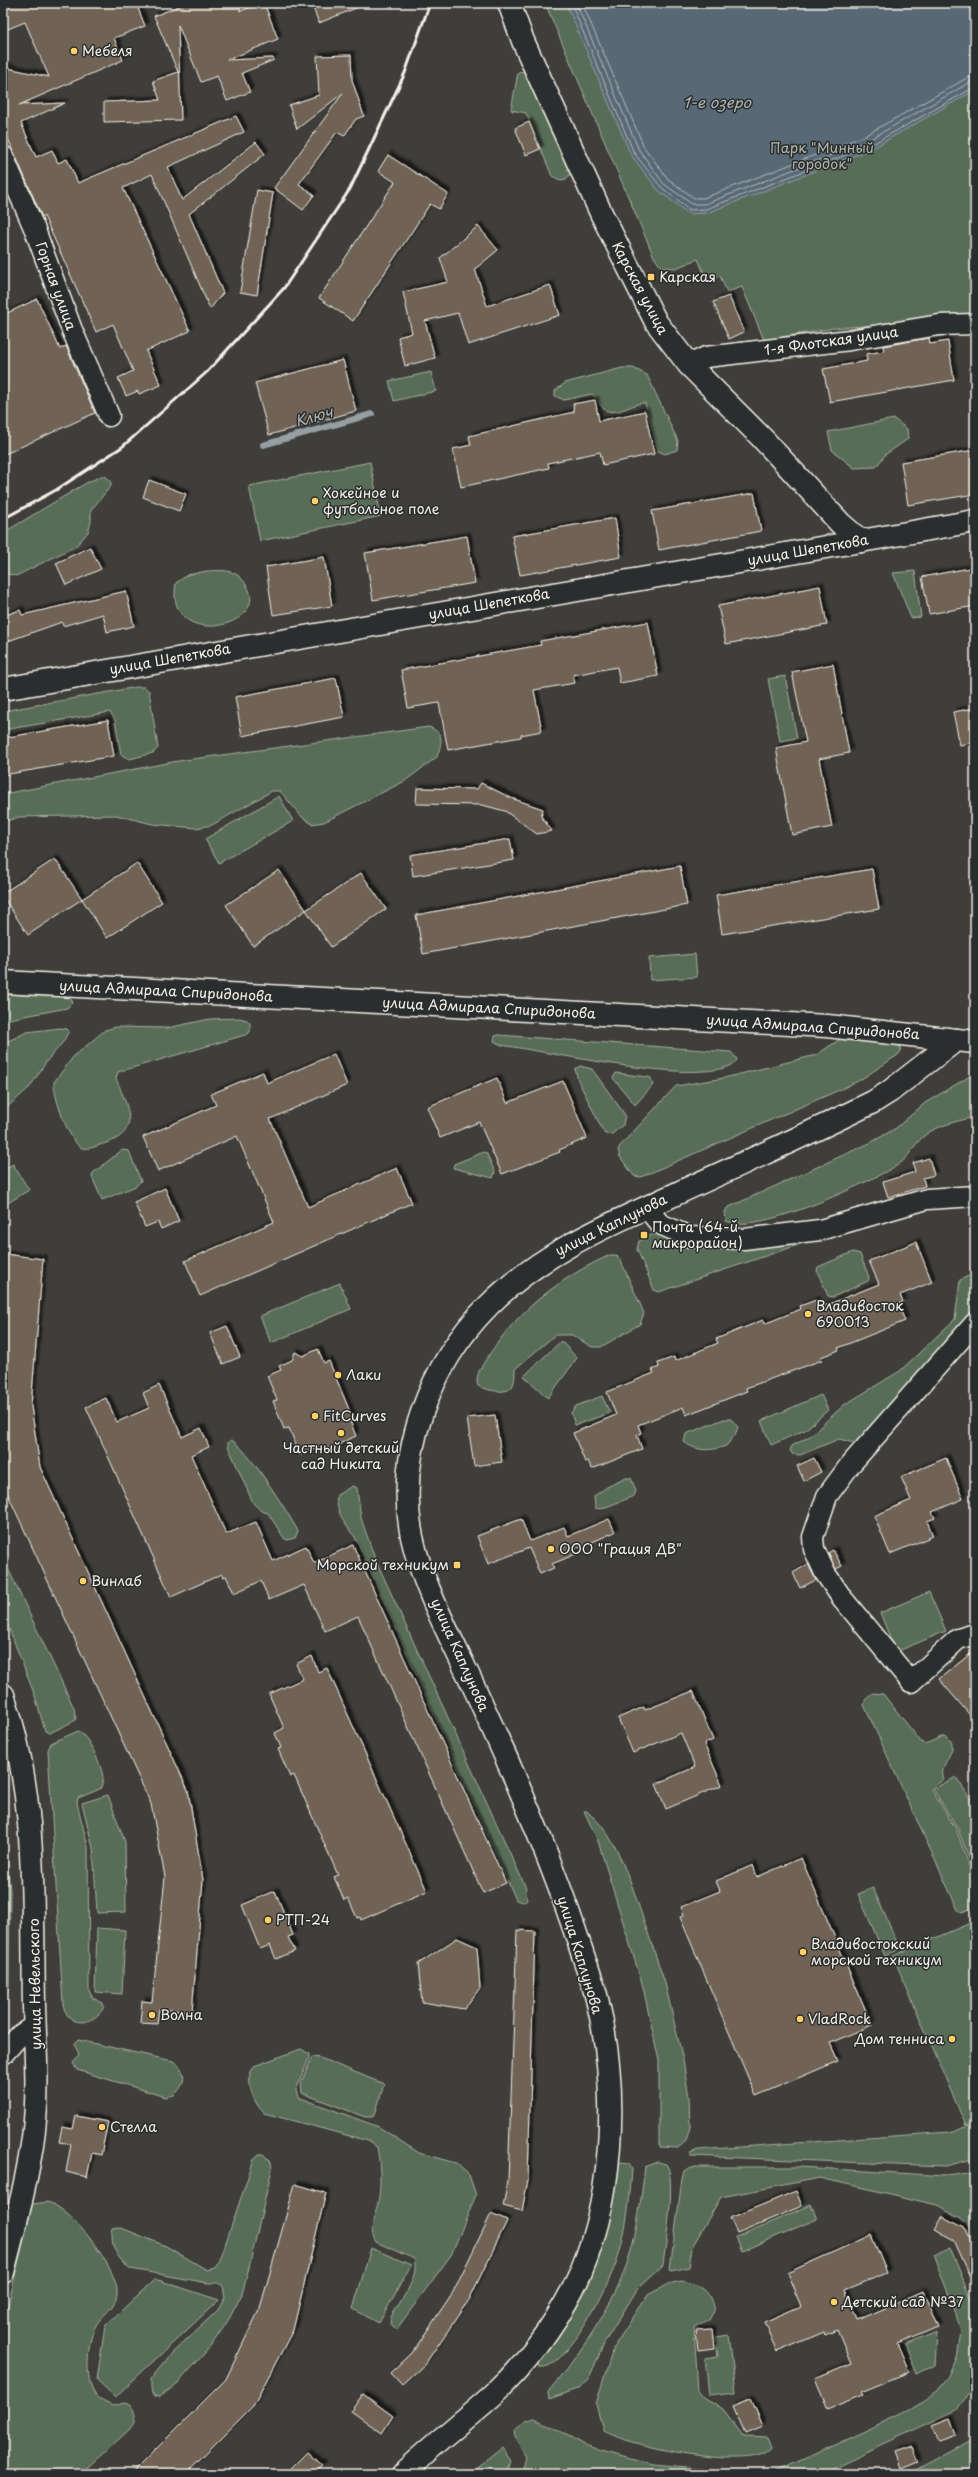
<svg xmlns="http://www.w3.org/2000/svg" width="978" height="2477" viewBox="0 0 978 2477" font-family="'Playpen Sans',sans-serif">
<defs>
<filter id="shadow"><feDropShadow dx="3.5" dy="-3.5" stdDeviation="1" flood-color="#0009"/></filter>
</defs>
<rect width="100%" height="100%" fill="#3f3e3a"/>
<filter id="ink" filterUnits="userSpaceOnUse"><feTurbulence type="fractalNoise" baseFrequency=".025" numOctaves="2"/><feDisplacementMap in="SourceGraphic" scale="8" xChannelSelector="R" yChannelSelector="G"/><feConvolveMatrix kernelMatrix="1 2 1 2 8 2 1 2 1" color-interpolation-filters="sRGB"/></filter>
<g filter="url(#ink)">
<path fill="#596d58" stroke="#a6afa0" d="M545 3H975V318L834 328 764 340 742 287 727 292 720 276 707 281 698 259 676 268 661 267 654 257Z
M525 71 568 166 570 174 566 179 560 180 552 176 526 113 511 110 518 72Z
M622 368H633L647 375 678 441 677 450 665 454 658 451 645 403C633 403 617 416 605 410 599 406 598 398 592 394L564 400 555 396V391L565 383Z
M431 372 436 391 394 401 389 381Z
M894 419 907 429 908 439 886 454 876 467 854 468 832 450 828 432Z
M370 462 381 516 260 541 249 486Z
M104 475 111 481V486L91 510V522L88 532 76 546 16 576 3 573V533L86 483Z
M207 571C225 570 237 569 247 586 272 628 163 651 176 583L187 575Z
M915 571 921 617 911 618 893 573Z
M785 676 797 738 780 741 768 679Z
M137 687H144L149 691 158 748 153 753 130 759 121 755 115 720 110 712 3 730V711Z
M429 727C445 734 442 741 437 757L405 781 324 822 312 824 301 816 280 791H272L212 825 196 828 152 824 116 815 19 817 3 822V794L178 761Z
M279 796 293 821 219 863 205 839Z
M695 954 697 977 650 980 649 958Z
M3 994 69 997 73 1002 67 1008 4 1020Z
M239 1018 247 1020 250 1023V1032L245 1035 118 1072 116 1078C126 1104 143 1132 106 1143 99 1145 89 1150 82 1148 69 1143 53 1095 54 1082L73 1057 105 1030 116 1027 167 1028 210 1019Z
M60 1028 67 1029 69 1031 63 1042 46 1062 30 1087 3 1111 4 1043 27 1032Z
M499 1035 731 1052 737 1059C733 1073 686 1072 674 1071 616 1067 558 1054 501 1045L494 1041 495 1036Z
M842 1038 899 1043 901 1051 898 1055 860 1080 837 1091 641 1177 634 1176 620 1157 618 1150 620 1146 676 1086 724 1078 816 1055Z
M580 1066 592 1069 625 1115 623 1125 612 1134H605L603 1131 578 1080 575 1069Z
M616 1073 648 1077 651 1078 653 1085 635 1105 613 1078Z
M975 1073V1117C961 1120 935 1126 924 1136 913 1145 910 1157 898 1165 867 1183 759 1235 726 1221L725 1212 727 1208 872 1142 896 1128 925 1103Z
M122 1150 129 1151 141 1181 136 1186 102 1200 92 1177 93 1173Z
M484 1152 487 1154 495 1172 493 1178 453 1168 454 1164Z
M13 1164 29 1190 3 1206V1170Z
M658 1232 807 1240V1242L659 1292 654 1290 637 1249 639 1241Z
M853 1252 860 1254 869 1277 868 1281 833 1297 828 1296 817 1271 818 1267Z
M610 1255H616L620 1259 644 1313 640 1324 601 1347H592L572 1335H555L515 1369C515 1374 515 1380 513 1385 509 1396 486 1390 478 1386 474 1376 482 1366 487 1358 517 1311 559 1278 610 1255Z
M975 1273 974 1314 857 1441 854 1443 839 1439 800 1455 792 1454 790 1450 792 1446 810 1436 844 1405 900 1371 955 1319 960 1280Z
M340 1283 351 1309 271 1343 260 1316Z
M561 1341 577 1358 548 1398 524 1376Z
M821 1395 828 1410 805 1430 771 1445 761 1421Z
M602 1396 610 1413 575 1425 571 1413 576 1406Z
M724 1419H731L738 1427 735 1435 726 1446C711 1451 697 1452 684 1442L686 1434Z
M231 1440C246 1446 289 1514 298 1531L295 1538 287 1540 284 1538 268 1513 261 1511 253 1503 228 1446V1442Z
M626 1478H631L636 1491 634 1496 601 1509 595 1508 594 1496 607 1487Z
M352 1486 357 1488 361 1518 374 1556 526 1888 527 1899 523 1902 516 1900 355 1537C346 1527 334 1508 337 1495Z
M3 1558 74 1708 76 1720 50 1733 45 1731 35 1696 3 1613Z
M929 1592 946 1631 896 1652 880 1613Z
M873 1693 883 1694 922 1743 925 1744 944 1736C962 1744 945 1758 943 1770 942 1772 943 1777 944 1779L931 1789 956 1829 975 1882V1907L962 1912 958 1910 864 1705 865 1700Z
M78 1731C88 1735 104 1769 103 1780 103 1783 101 1787 100 1789L78 1798 77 1803 88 1847 89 1991 93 1998 103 2003 104 2007C93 2027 67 2028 63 2004L48 1750 51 1743Z
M956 1777 975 1806V1875L958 1829 933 1789Z
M108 1795 125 1842 126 1912 97 1913 93 1848 82 1803Z
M584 1811H587L604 1828 617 1850 631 1883 665 1983 683 2060 689 2097 690 2127 686 2141 678 2148 659 2147V2061L643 1987 598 1841Z
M3 1821 10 1890 9 1986 3 2009Z
M873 1888 900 1949 885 1956 858 1894Z
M975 1921V2122L966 2126 893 1956Z
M97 1928 125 1930 122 1994 95 1992Z
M78 2040 173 2061C188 2070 186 2085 174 2095L166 2097 77 2070 73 2063 79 2054 74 2044Z
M301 2049 309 2054V2058L296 2090 298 2097 379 2127 419 2153 456 2163 469 2175 476 2195 451 2255 396 2330 390 2324 391 2317C400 2301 420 2278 414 2259L376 2242C367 2229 377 2212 379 2197 381 2180 380 2163 377 2147L368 2141 264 2113C253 2102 248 2087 250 2071L254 2066Z
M312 2057 320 2058 384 2084 375 2115 372 2117H365L302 2093 301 2083Z
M975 2124V2158L945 2166 690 2156V2153L698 2150 950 2132Z
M259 2154H263L271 2162 272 2169 247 2276 242 2294 229 2319 211 2346 178 2383 160 2397 155 2396 151 2389V2379L172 2353 218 2310 225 2297 223 2286 218 2283H208L131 2269C118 2260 109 2245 113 2228L119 2227 166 2246 207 2270 215 2268 220 2260 254 2159Z
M621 2162 629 2163 632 2169C630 2198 627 2226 619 2254 613 2277 567 2372 540 2367L538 2362 583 2295 603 2244 617 2164Z
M658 2162 666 2164C677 2177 665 2247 663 2265L638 2288 605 2342 588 2380 578 2389 549 2399 548 2392C579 2355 616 2303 629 2257 638 2228 641 2197 645 2167Z
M690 2167H800L946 2176 975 2172V2233L962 2218 937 2205 820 2178 721 2197 692 2247 689 2267 672 2271 670 2270 682 2179 684 2171Z
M47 2202C70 2206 121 2272 117 2295 115 2309 101 2315 95 2327 87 2343 83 2386 99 2399 103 2402 109 2404 113 2406L125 2403 132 2405 135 2415 134 2423 129 2430 80 2474H3V2326L32 2206 33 2204Z
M811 2205 817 2219 742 2251 736 2237Z
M950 2247 971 2299H975V2378L973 2385 957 2411 821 2474H771L904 2413 929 2398 950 2374 957 2357 961 2333 953 2303 934 2254Z
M371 2248 411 2265 379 2323 353 2309Z
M155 2279 219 2300 115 2397 97 2380 105 2326Z
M681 2281C702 2285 710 2290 714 2311L709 2320 694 2328 698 2391 705 2399 723 2409 743 2436 769 2437 773 2447C757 2474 626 2445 603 2431L596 2404 613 2348 648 2295 668 2284Z
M937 2332 935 2365 917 2374 905 2345Z
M729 2335 736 2392 709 2395 705 2358 718 2356 716 2337Z
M535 2418 585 2445 653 2464 722 2470 729 2474H522L526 2456 515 2437 514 2431 527 2420Z
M975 2437V2466L969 2474H906Z
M502 2448 511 2461 507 2474H469Z"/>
<path fill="#586875" stroke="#969fa3" d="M566 3H975V90L871 149 707 213 689 214 658 190 631 155Z"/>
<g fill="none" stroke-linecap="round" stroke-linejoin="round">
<path stroke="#b6baba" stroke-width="1" d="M571 3 634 153 661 187 690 210 706 209 869 146 975 87
M576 3 639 150 664 184 692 204H705L867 141 969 83 975 82
M582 3 644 147 668 179 694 198H704L864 136 967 78 975 76"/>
<path stroke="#969fa3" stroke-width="6" d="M263 445 372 414"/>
</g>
<path fill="#6f6456" stroke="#f4f1e8" filter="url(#shadow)" d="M3 3H136L145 26 114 38 123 60 19 105 65 103 21 123 36 157 52 150 58 163 67 159 78 183 236 116 244 132 168 167 182 200 256 142 265 154 189 214 223 293 210 309 152 174 123 188 190 331 146 351 161 385 139 394 138 391 126 396 118 378 133 371 113 324 96 332 44 216 42 217 3 127V67L49 77 25 22 3 31Z
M187 3H240V11L264 3 278 39 227 60 273 58 274 60 242 73 250 92 227 101 217 76 201 82 178 25 181 120 104 122V102L160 100 153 81 178 72 154 16Z
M311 3H366V4L319 23Z
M351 55 352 80 364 116 356 119 344 136 337 132 299 184 314 195 303 210 274 188 343 93 297 129 289 105 319 95 317 56Z
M529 122 540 149 526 155 515 128Z
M388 155 448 194 439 209 430 204 353 321 319 298 395 182 378 171Z
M257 190 273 193 257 295 240 292Z
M478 226 498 250 475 269 487 306 550 285 560 315 468 345 458 313 425 321 435 358 405 366 398 337 412 333 403 292 448 282 440 258Z
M729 296 744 332 729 339 713 302Z
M37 299 60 349 66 346 95 413 3 455V315Z
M929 338 930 344 948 341 954 380 830 402 823 369 867 361 866 354 884 351 883 346Z
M343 360 356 411 269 435 255 383Z
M595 400 599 421 645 411 654 454 603 465 600 452 548 463 549 468 461 487 453 449 471 445 469 436 574 412 573 404Z
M975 450V494L908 505 901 462Z
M149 480 186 494 179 511 143 497Z
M754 493 761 531 659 550 652 511Z
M615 518 621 557 520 575 512 536Z
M467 536 475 583 373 600 365 553Z
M90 547 101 569 66 585 56 563Z
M324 557 332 606 273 615 266 567Z
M975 567V606L929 614 922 577Z
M820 586 827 625 726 644 718 606Z
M126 591 134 626 107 632 103 614 63 626 62 622 8 641 3 626V616L20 610 22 615Z
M648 622 658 676 620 683 617 667 573 675 575 683 534 690 542 731 521 735V737L448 750 439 703 408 708 401 670 541 645 540 641Z
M833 664 849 753 819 759 832 827 792 835 776 748 806 742 792 672Z
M336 678 344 717 242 736 235 697Z
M975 708V742L960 745 953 712Z
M108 720 114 756 3 775V738Z
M481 783 511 798 543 809 541 816 552 831 537 834 505 811 482 805 416 804 417 788 477 789Z
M510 839 514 860 413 876 410 855Z
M55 859 82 899 137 863 162 902 107 938 82 899 28 935 3 897V893Z
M680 866 687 905 423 954 416 915Z
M872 869 879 909 722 934 716 895Z
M279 870 306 910 361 873 386 909 331 947 306 910 253 946 226 905Z
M334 1054 347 1085 270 1119 308 1207 397 1168 412 1203 200 1296 185 1261 274 1222 237 1136 158 1171 143 1137 216 1105 211 1094 263 1072 267 1083Z
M497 1078 507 1103 563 1081 587 1138 559 1150 560 1152 502 1174 479 1122 440 1138 427 1107Z
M929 1158 934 1175 923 1178 925 1186 888 1197 883 1182 915 1172 913 1163Z
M165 1188 179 1221 161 1229 158 1222 145 1227 134 1202Z
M916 1242 932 1282 900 1295 903 1302 898 1304 905 1321 838 1348 839 1350 821 1357 822 1360 746 1388 747 1391 686 1415 683 1407 638 1425 641 1433 637 1435 642 1449 592 1469 588 1461 585 1462 573 1433 616 1415 607 1392 654 1373 652 1370 659 1367 658 1363 674 1357 675 1361 718 1343 716 1339 763 1320 764 1324 801 1309 800 1306 816 1300 819 1308 879 1284 869 1261Z
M5 1254 43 1259 31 1406 40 1467 188 1790 203 1880 192 2012 159 2009 157 2024 140 2023 142 2001 152 2002 165 1877 151 1804 3 1484Z
M227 1326 240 1357 223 1364 210 1333Z
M318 1349 324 1363 329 1361 353 1419 350 1421 356 1436 341 1443 339 1451 330 1447 317 1453 315 1448 300 1455 289 1428 284 1429 273 1401 277 1400 267 1376 281 1370 279 1366 292 1360 295 1352 303 1356Z
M159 1385 182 1437 201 1428 209 1447 191 1455 226 1534 256 1522 273 1561 306 1546 314 1563 353 1545 506 1883 483 1893 358 1616 325 1631 304 1585 269 1600 261 1581 234 1593 226 1576 223 1577 222 1574 171 1597 86 1407 106 1398 117 1422 149 1408 143 1393Z
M495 1415 502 1462 474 1466 467 1418Z
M814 1458 821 1472 804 1481 797 1466Z
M946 1458 963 1499 932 1512 935 1518 927 1521 933 1536 890 1554 874 1516 911 1500 901 1477Z
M521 1519 530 1541 564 1527 568 1536 609 1519 615 1532 574 1550 576 1554 552 1564 554 1568 540 1574 529 1548 488 1564 477 1536Z
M833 1550 842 1566 836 1569 828 1553Z
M808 1564 816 1580 800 1588 793 1573Z
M975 1650V1721L939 1679Z
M312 1656 318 1672 327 1668 427 1891 361 1920 360 1917 357 1918 348 1898 344 1900 334 1877 338 1875 294 1775 290 1777 278 1749 281 1748 275 1733 284 1728 269 1694 303 1679 296 1664Z
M693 1691 713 1740 704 1744 722 1785 666 1809 656 1784 695 1767 681 1733 633 1753 618 1718 644 1707 645 1710Z
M801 1858 872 2025 830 2043 838 2061 756 2096 680 1917 684 1915 681 1907 720 1891 716 1881 753 1865 757 1877Z
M275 1891 293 1935 288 1937 295 1951 276 1959 270 1945 260 1949 242 1905Z
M517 1930 535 1931 528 2180 522 2211 503 2206 508 2181Z
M457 1938 477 1947 480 1988 464 2009 422 2002 418 1964Z
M76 2116 108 2122 101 2155 92 2153 87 2177 66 2172 71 2144 59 2142 62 2127 73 2129Z
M295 2184 326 2193 293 2330 253 2406 185 2474H131L226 2379 260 2308Z
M796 2191 802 2206 737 2233 730 2218Z
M491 2214 507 2221 469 2300 425 2364 402 2385 391 2373 412 2353 453 2292Z
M943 2216 966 2229 975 2250V2289L953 2240 935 2230Z
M871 2235 887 2273 845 2290 857 2320 923 2291 938 2327 897 2344 909 2372 860 2392 862 2395 828 2409 815 2378 851 2363 837 2330 825 2335 824 2332 777 2352 764 2322 801 2306 787 2273Z
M712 2330 714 2348 698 2350 696 2331Z
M363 2394 393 2416 382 2433 351 2411Z
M750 2399 762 2426 745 2433 733 2406Z
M950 2419 956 2435 939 2441 932 2426Z
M912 2446 918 2461 901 2468 895 2452Z
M307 2452 322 2466 314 2474H285Z"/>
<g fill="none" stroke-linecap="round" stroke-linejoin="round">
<g stroke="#f4f1e8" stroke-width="23">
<path id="minor" d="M3 156 35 230 72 330 109 416
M689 365 706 357 850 340 939 325 975 324
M646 1207 660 1224 690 1237 744 1239 820 1230 927 1199 975 1196
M975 1323 850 1465 827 1496 813 1537 814 1549 825 1573 842 1598 911 1682 958 1639 975 1634
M3 2054 20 2035 35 2025"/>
</g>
<g stroke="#f4f1e8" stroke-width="25">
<path id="tertiary" d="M861 541 975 521
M402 2474C431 2446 464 2421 494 2394 524 2366 554 2326 573 2289 615 2205 619 2089 597 1999 593 1982 586 1965 581 1949 553 1863 517 1780 479 1698 457 1649 423 1589 412 1537 395 1455 430 1364 489 1305 539 1255 603 1227 667 1198 736 1166 805 1136 873 1102L889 1092 956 1040"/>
</g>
<g stroke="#f4f1e8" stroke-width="25">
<path id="secondary" d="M509 3 523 41 601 213 656 322 689 365 762 438 841 524 861 541
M3 689 861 541
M3 982 827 1026 975 1042
M3 1695C38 1795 32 1902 34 2006 35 2047 39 2089 34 2130 28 2179 15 2225 3 2272"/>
</g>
<use href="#minor" stroke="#2a2d2e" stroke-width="20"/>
<use href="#tertiary" stroke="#2a2d2e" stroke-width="22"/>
<use href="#secondary" stroke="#2a2d2e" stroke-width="22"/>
<path stroke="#f4f1e8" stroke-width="3" d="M3 519 56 490 122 447 207 372 284 288 350 189 405 73 430 3"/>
</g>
</g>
<g fill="#ffd166" stroke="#2a2d2e" stroke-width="1.5">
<circle cx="74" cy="51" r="4"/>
<rect x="647" y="273" width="8" height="8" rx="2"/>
<circle cx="315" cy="501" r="4"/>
<rect x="640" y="1231" width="8" height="8" rx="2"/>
<circle cx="808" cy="1314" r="4"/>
<circle cx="338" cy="1375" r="4"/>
<circle cx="315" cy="1416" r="4"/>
<circle cx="341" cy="1433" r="4"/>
<circle cx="551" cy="1549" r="4"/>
<rect x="453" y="1561" width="8" height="8" rx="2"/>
<circle cx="83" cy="1581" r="4"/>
<circle cx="268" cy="1920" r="4"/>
<circle cx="803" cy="1952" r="4"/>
<circle cx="152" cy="2015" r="4"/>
<circle cx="800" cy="2019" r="4"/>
<circle cx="952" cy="2039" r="4"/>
<circle cx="102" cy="2127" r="4"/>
<circle cx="834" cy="2302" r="4"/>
</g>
<g text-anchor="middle" stroke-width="3" stroke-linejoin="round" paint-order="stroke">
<g font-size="14" fill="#f4f1e8" stroke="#2a2d2e" text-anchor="start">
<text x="82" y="56">Мебеля</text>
<text x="659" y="282">Карская</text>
<text x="323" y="498">Хокейное и<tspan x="323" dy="16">футбольное поле</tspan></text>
<text x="652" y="1232">Почта (64-й<tspan x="652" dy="16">микрорайон)</tspan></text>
<text x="816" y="1311">Владивосток<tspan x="816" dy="16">690013</tspan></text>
<text x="346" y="1380">Лаки</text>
<text x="323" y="1421">FitCurves</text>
<text x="341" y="1453" text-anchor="middle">Частный детский<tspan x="341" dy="16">сад Никита</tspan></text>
<text x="559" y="1554">ООО "Грация ДВ"</text>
<text x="449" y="1570" text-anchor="end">Морской техникум</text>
<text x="91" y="1586">Винлаб</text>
<text x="276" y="1925">РТП-24</text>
<text x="811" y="1949">Владивостокский<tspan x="811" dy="16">морской техникум</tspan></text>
<text x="160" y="2020">Волна</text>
<text x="808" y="2024">VladRock</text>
<text x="944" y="2044" text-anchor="end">Дом тенниса</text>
<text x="110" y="2132">Стелла</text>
<text x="842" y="2307">Детский сад №37</text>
</g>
<g font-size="14" fill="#aeb6a7" stroke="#2a2d2e">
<text x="822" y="153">Парк "Минный<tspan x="822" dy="16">городок"</tspan></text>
</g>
<g font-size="14" fill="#f4f1e8" stroke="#2a2d2e">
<text transform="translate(56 286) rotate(70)" y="5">Горная улица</text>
<text transform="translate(640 288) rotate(62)" y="5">Карская улица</text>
<text transform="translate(831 341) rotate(-8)" y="5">1-я Флотская улица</text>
<text transform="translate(808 550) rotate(-10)" y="5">улица Шепеткова</text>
<text transform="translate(489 604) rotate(-10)" y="5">улица Шепеткова</text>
<text transform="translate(170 659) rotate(-10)" y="5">улица Шепеткова</text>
<text transform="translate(166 991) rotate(3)" y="5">улица Адмирала Спиридонова</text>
<text transform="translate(489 1008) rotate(3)" y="5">улица Адмирала Спиридонова</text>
<text transform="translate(813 1027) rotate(4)" y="5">улица Адмирала Спиридонова</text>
<text transform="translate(611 1225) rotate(-26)" y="5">улица Каплунова</text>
<text transform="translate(460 1655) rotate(66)" y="5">улица Каплунова</text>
<text transform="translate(580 1955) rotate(73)" y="5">улица Каплунова</text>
<text transform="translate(35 1984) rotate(-91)" y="5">улица Невельского</text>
</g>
<g font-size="15" font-style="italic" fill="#aeb3b4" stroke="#2a2d2e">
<text x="717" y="108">1-е озеро</text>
<text transform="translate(314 417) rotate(-16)" y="5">Ключ</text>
</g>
</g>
<rect width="978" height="2477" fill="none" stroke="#2a2d2e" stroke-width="16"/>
<rect x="8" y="8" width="962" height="2461" fill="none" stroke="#f4f1e8" stroke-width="1.5" filter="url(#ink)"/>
</svg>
